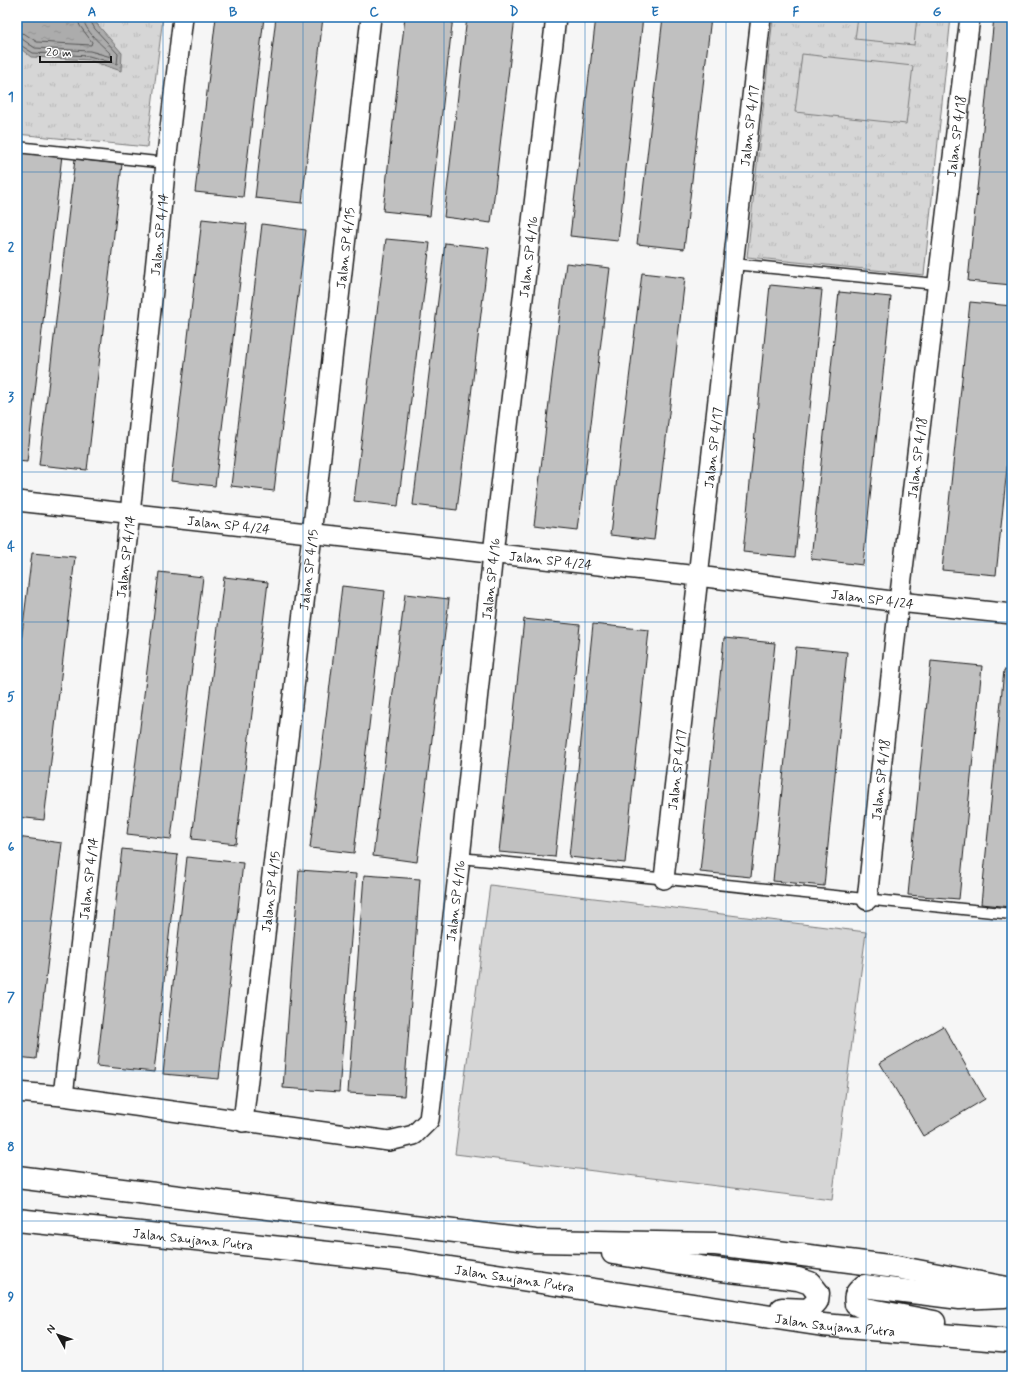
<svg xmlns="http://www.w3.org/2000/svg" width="1029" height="1393" viewBox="0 0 1029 1393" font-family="Mynerve,sans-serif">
<defs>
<pattern id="grass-tufts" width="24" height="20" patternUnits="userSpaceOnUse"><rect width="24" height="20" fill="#d6d6d6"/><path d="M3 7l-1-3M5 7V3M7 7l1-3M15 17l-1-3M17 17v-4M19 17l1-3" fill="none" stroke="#b7b7b7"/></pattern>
<pattern id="water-ripples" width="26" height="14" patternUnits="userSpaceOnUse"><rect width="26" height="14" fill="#acacac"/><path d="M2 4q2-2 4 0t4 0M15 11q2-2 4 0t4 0" fill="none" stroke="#939393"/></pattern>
</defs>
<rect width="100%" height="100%" fill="#f6f6f6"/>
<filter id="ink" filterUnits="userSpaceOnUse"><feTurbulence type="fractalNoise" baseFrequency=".025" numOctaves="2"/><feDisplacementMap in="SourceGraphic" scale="8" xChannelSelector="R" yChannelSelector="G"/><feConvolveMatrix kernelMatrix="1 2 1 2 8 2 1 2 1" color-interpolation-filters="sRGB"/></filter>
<g filter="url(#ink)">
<path fill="url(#grass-tufts)" stroke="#797979" d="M17 17H163L147 147 17 134Z
M773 17H951L924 275 747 257Z"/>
<path fill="#d6d6d6" stroke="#797979" d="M858 17H917L914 45 855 39Z
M802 54 913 66 906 124 795 112Z
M490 885 866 932 832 1200 455 1154Z"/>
<path fill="url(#water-ripples)" stroke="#727272" d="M17 17H91L122 53 121 71 89 60 31 57 17 46Z"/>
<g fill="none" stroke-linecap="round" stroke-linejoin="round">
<path stroke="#565656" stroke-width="1" d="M17 32 25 34 37 42 91 45 92 42 80 26 77 17
M17 38 22 39 35 48 90 51 111 57V54C102 45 84 31 83 17
M17 43 33 53 89 56 117 64 118 54 95 29 88 17"/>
</g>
<path fill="#c0c0c0" stroke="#1c1c1c" d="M216 17H264L243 197 195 192Z
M276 17H323L302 203 255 198Z
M405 17H453L430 216 383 211Z
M467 17H515L491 223 444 217Z
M596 17H643L618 241 570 236Z
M663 17H711L684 249 637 244Z
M994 17H1012V285L968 281Z
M17 150 62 155 27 462 17 461Z
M75 159 122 164 87 470 39 465Z
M202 219 247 224 215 486 171 481Z
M262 224 306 230 274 491 231 486Z
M386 239 430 243 398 506 354 501Z
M445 243 489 248 457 510 413 505Z
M566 263 610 268 578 530 534 525Z
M642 273 685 278 654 540 610 535Z
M770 285 822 290 795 557 743 552Z
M839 292 891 297 863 565 811 559Z
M970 302 1012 306V420L996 575 942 570Z
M32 553 75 557 44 820 17 817V674Z
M159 572 203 577 171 839 127 834Z
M224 577 268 582 236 844 192 839Z
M342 586 385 591 354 853 310 848Z
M405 594 449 599 417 862 373 856Z
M524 619 580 625 555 857 499 852Z
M593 624 649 630 625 863 569 857Z
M724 638 775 643 751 877 700 872Z
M796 647 847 652 824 886 773 881Z
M931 661 982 666 959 899 908 895Z
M1004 670 1012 671V907L981 904Z
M17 837 62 843 36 1059 17 1057Z
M122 849 178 855 154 1072 97 1066Z
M187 857 243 863 219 1079 163 1074Z
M299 870 356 874 339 1092 283 1088Z
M364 875 420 879 404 1096 348 1093Z
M943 1026 985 1099 923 1136 880 1063Z"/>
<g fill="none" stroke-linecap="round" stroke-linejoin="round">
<g stroke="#1c1c1c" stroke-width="13">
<path id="lane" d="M17 147 166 163
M733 264 936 284
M460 858 1012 914"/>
</g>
<g stroke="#1c1c1c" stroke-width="22">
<g id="street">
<path id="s1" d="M17 501 698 576 899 602 1012 614"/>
<path id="s2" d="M664 879 761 17"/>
<path id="s3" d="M867 900 899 602 970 17"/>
<path id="s4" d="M17 1092 63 1096 389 1141 414 1135 429 1120 460 858 493 554 556 17"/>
<path id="s5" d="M63 1096 130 514 166 163 183 17"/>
<path id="s6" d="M243 1122 312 535 371 17"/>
</g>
</g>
<g stroke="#1c1c1c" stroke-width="25">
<g id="secondary">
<path d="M17 1177 535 1241 716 1244 896 1267 1012 1289"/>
<path id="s7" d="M17 1220 404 1261 823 1325 1012 1341"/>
<path d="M613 1253 713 1269 798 1279 810 1283 818 1293 817 1301 809 1310 782 1309"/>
<path d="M934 1322 866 1309 856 1304C854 1295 857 1292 864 1286L960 1298 1004 1296"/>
</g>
</g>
<use href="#lane" stroke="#fff" stroke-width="10"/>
<use href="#street" stroke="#fff" stroke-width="19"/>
<use href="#secondary" stroke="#fff" stroke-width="22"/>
</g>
</g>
<path fill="none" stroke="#1f6fb2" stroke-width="1" stroke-opacity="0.55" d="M163 17V1376M303 17V1376M444 17V1376M585 17V1376M726 17V1376M866 17V1376M17 172H1012M17 322H1012M17 472H1012M17 622H1012M17 771H1012M17 921H1012M17 1071H1012M17 1221H1012"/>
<g text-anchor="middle" stroke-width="3" stroke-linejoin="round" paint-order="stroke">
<g font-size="13" fill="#1c1c1c" stroke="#fff">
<text dy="5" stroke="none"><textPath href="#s2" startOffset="758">Jalan SP 4/17</textPath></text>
<text dy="5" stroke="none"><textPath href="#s3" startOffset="769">Jalan SP 4/18</textPath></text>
<text dy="5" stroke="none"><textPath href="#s5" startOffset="867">Jalan SP 4/14</textPath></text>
<text dy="5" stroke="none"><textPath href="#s6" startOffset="880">Jalan SP 4/15</textPath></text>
<text dy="5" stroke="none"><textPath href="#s4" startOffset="1291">Jalan SP 4/16</textPath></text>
<text dy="5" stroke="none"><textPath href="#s2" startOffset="434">Jalan SP 4/17</textPath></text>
<text dy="5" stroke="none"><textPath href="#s3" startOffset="445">Jalan SP 4/18</textPath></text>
<text dy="5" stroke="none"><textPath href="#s1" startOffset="213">Jalan SP 4/24</textPath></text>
<text dy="5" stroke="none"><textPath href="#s5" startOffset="543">Jalan SP 4/14</textPath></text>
<text dy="5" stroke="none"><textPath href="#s1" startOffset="537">Jalan SP 4/24</textPath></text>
<text dy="5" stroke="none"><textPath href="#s6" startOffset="556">Jalan SP 4/15</textPath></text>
<text dy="5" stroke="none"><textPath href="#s4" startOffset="967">Jalan SP 4/16</textPath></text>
<text dy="5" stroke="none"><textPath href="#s1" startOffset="861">Jalan SP 4/24</textPath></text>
<text dy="5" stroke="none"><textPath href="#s2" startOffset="110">Jalan SP 4/17</textPath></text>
<text dy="5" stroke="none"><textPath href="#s3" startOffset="121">Jalan SP 4/18</textPath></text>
<text dy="5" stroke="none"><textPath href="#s5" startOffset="219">Jalan SP 4/14</textPath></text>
<text dy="5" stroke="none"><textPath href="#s6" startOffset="232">Jalan SP 4/15</textPath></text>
<text dy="5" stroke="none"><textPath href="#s4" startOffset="643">Jalan SP 4/16</textPath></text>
<text dy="5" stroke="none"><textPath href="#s7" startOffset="177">Jalan Saujana Putra</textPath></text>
<text dy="5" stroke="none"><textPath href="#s7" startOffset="501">Jalan Saujana Putra</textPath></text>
<text dy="5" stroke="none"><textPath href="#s7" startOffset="825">Jalan Saujana Putra</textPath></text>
</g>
</g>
<rect width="1029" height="1393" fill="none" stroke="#fff" stroke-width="44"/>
<g transform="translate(58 1335) rotate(310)" stroke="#ffffff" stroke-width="3" paint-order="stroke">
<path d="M0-3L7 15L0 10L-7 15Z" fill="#1c1c1c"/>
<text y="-6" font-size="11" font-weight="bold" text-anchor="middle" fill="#1c1c1c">N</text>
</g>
<path d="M40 56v6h71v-6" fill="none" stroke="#1c1c1c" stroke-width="2"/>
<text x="46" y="56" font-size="12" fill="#1c1c1c" stroke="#ffffff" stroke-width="3" paint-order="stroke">20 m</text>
<rect x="22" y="22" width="985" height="1349" fill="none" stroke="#1f6fb2" stroke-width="1.5"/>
<g font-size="13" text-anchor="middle" font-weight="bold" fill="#1f6fb2">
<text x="92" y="16">A</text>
<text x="233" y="16">B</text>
<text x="374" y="16">C</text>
<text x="514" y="16">D</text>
<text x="655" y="16">E</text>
<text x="796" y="16">F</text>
<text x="937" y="16">G</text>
<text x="11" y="101">1</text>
<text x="11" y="251">2</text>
<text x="11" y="401">3</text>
<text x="11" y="551">4</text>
<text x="11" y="701">5</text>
<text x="11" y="851">6</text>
<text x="11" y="1001">7</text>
<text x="11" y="1151">8</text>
<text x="11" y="1301">9</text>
</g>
</svg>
